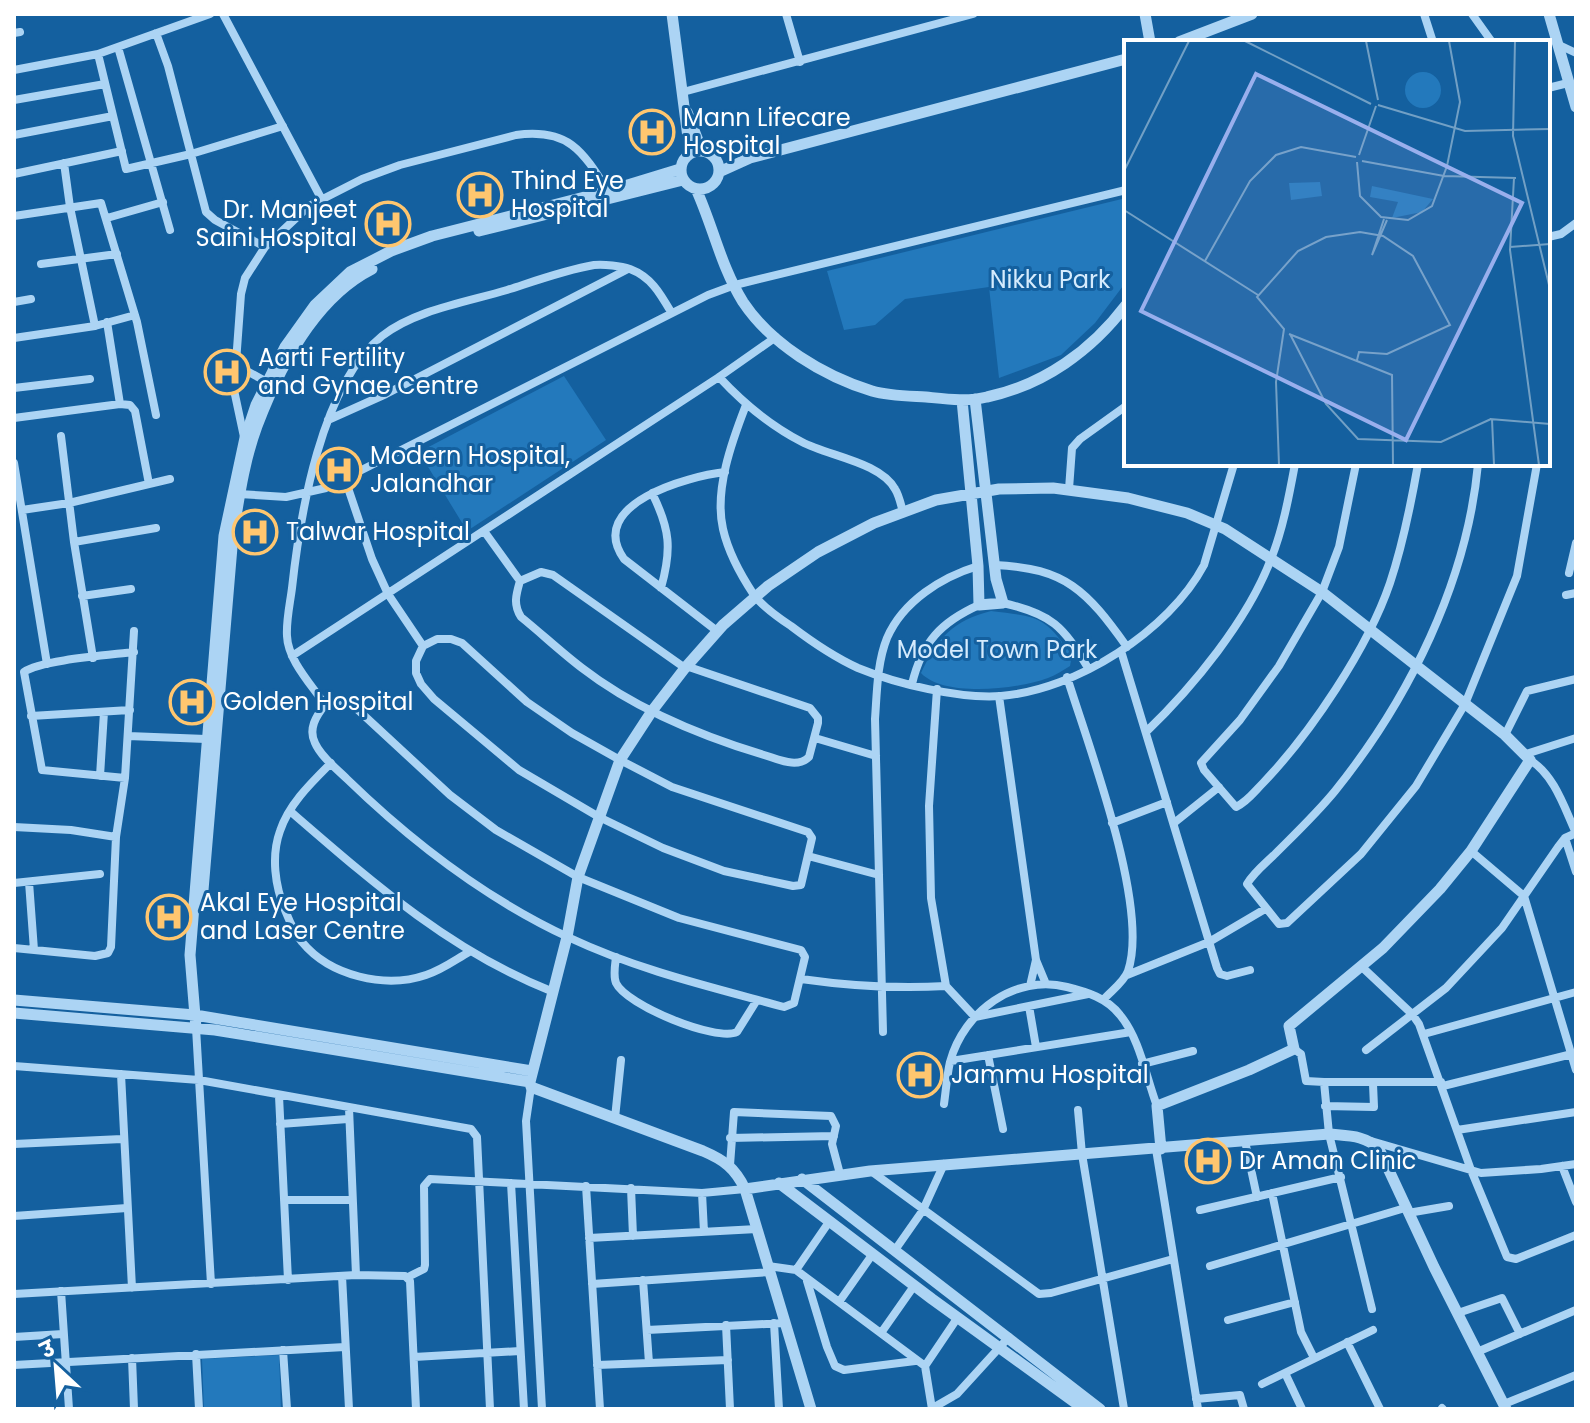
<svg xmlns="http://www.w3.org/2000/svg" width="1590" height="1423" viewBox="0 0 1590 1423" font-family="Poppins,'Noto Sans Devanagari',sans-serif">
<rect width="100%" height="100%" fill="#14609f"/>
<path fill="#2379bc" d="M1126 198V282L1095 323 1061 355 999 378 989 287 905 299 875 325 844 330 827 271Z
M564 376 606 440 467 531 419 452Z
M991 611C1039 617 1043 615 1072 655L1070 666C1063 670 1056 675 1048 678 1019 689 944 698 921 673 938 637 953 621 991 611Z
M279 1355 281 1409H204L202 1359Z"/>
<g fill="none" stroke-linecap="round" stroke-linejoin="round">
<path stroke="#acd4f4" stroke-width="8" d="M223 14 321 198
M786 14 800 62
M1424 14 1433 42
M1472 14 1492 42
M14 33 20 32
M156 33 168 66 206 212 215 220 265 247
M1557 44 1576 53
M118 47 170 230
M98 54 126 169 191 154 283 126
M14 70 98 54 210 14
M1548 88 1568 83
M683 92 973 14
M14 100 105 84
M14 135 113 116
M64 163 70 207 95 326
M14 174 122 151
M14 216 101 203 137 322 156 415
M107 218 163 202
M1548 237 1561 234 1576 223
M41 264 117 254
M14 302 31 299
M14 338 95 326 135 315
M234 364 267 382
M719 377C744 404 769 425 802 442 828 456 880 462 895 489 899 495 901 505 903 512
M14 388 90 379
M120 404 130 405 135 411 149 484
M746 405C732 441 714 490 723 529 728 551 742 577 754 595 763 607 779 618 791 626 812 642 834 657 858 668 897 684 959 699 1001 696 1076 690 1169 631 1204 565L1234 464
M14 418 120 404 107 322
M328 420 386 394 628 269
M61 436 74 542 93 658
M244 437 234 390 241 294 245 278 265 247 309 206 362 179 400 165 516 135C568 128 582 150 608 191
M14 463 47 664
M1356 464 1339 547 1322 592 1279 666 1240 720 1201 763 1204 770 1236 807C1247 802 1255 791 1263 783 1310 734 1368 648 1390 583 1403 544 1411 504 1418 464
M1478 464C1467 582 1409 699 1335 791 1317 813 1296 833 1276 853 1266 863 1254 872 1247 884L1279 924 1287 923 1361 854 1416 786 1465 704 1517 576 1537 464
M345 479 372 559 388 594 423 646
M1069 489 1072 448 1080 439 1126 406
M652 493C670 529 672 549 661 588
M239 494 286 497 326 488 708 295 735 285 1126 190
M22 510 69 503 170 479
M484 531 520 581
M74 542 156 528
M995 565C1066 568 1087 591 1127 647
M1569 573 1576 543
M1566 595 1576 593
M82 596 131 589
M1003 603C1052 614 1063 626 1088 668
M717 631 624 559C585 504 689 476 725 472
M437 639H451L462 643 527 702 572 733 620 760 672 787 808 832 812 838 801 885 793 886 724 871 663 848 599 817 519 770 434 699 421 684 416 673V661L423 646Z
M1121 651 1217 968 1220 974 1227 976 1250 970
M292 656 719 377 776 337
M685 668 553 575 541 572 520 581C516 595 513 604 521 617 542 634 561 652 582 668 635 709 701 736 764 755 778 759 797 769 809 757L818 723V718L810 708 686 666
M1067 677C1088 745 1150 907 1128 971 1124 982 1111 991 1104 999
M912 684C922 642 941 622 979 605
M937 689 929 806 931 898 946 986 975 1017 1088 994
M999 696 1036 960 1046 984
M335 702 346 703 357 709 450 795 496 830 578 877 679 918 801 950 805 957 794 1003 784 1007C711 987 638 970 570 938 488 900 412 842 347 779 337 769 321 757 315 743 308 729 316 716 325 705Z
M325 705C312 685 288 661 287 636 286 621 290 604 292 588 300 515 321 385 382 336 415 310 467 302 507 290 535 281 565 270 594 265 604 264 621 266 630 269 651 277 660 293 671 312
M31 716 130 710
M1146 732C1193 687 1248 620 1271 559 1283 529 1289 496 1295 464
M1505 735 1527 691 1576 679
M128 736 206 739
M815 738 876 756
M1526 754 1576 738
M1530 760C1555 776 1564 807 1576 833
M331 763C311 783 289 804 280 831 271 856 275 886 285 910 289 920 294 933 302 942 330 976 385 989 426 975 442 970 455 960 469 952
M100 776 104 712
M125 778 42 770 24 672C40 660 110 655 134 652
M290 811C371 881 450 951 551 991
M1112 823 1167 802
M1174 823 1219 787
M14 827 71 830 116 837
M1565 838 1576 872
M1471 851 1524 896 1576 1070
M808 856 879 875
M29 882 34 950
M14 883 100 874
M14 948 95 956 108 953 111 947 116 837 125 778 134 631
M616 957C615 965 613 976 616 983 626 1005 716 1042 737 1032L757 1000
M1362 967 1412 1014 1419 1024 1471 1170 1507 1257 1516 1259 1576 1235
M1127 975 1209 942 1265 909
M801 979C850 986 897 989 946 986
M1030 986 1036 960
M1029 1006 1036 1047
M196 1028 211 1284
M883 1032 875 719C877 692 877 663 887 638 903 601 942 577 978 566
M1424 1034 1576 992
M1294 1049 1301 1054 1306 1081 1324 1082
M1366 1050 1446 988 1502 928 1558 847 1565 838 1576 833
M988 1055 1003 1129
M951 1061 1131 1032
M1142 1064 1193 1051
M14 1066 199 1080 471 1129 477 1137 490 1409
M121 1074 132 1288
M1443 1086 1572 1054
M531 1087 526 1121 542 1409
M279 1096 288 1280
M944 1104C946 1090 947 1075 950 1062 964 1011 1015 974 1067 987 1087 992 1107 998 1120 1015 1140 1039 1146 1077 1157 1106
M1325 1106 1374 1107 1373 1084
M349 1108 356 1275
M1078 1110 1082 1154 1124 1409
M615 1118 621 1060
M280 1124 348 1119
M1457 1130 1576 1112
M730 1138 834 1136
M1245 1141 1257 1197
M1371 1141 1481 1173 1541 1169 1576 1164
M14 1144 122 1139
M1156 1149 1198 1409
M730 1165 734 1112 831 1116 836 1126 832 1144 840 1174
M1562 1166 1576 1202
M871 1171 1039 1294 1051 1293 1173 1259
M511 1183 524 1409
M586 1186 600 1409
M631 1188 633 1236
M702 1193 704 1232
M1272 1193 1301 1332 1314 1358
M284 1200H352
M1200 1210 1341 1177
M1408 1213 1449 1206
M14 1216 127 1208
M589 1238 757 1229
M895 1250 923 1210 944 1164
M768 1266 796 1270 925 1366 932 1409
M1210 1266 1405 1208
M796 1270 829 1222
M342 1276 349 1409
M408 1277 424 1269 425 1265 424 1186 430 1179 702 1193 745 1189
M643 1280 649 1363
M807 1281 827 1347 835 1366 844 1370 915 1361
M592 1284 770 1272
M61 1291 69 1409
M14 1294 356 1275 405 1276 410 1281 416 1409
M839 1302 872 1255
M1372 1309 1329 1134 1324 1082H1441
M1458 1313 1502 1298 1520 1334
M1228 1320 1295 1302
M774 1323 779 1409
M726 1325 730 1409
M647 1330 785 1323
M881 1333 914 1286
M14 1337 63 1334
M1347 1342 1380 1409
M283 1350 287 1409
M1477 1352 1576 1310
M196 1354 199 1409
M414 1357 520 1351
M132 1358 134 1409
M14 1365 345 1347
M597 1365 728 1360
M925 1366 958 1317
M1285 1373 1302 1409
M1262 1384 1373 1330
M1196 1399 1240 1395 1244 1409
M1504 1404 1576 1375
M1442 1408 1443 1409
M931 1409 957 1394 1009 1337"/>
<path stroke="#acd4f4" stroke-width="11" d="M672 14 690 153
M1145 14 1150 42
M1549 14 1576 107
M1179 42 1252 14
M687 112 702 151
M681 170a19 19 0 1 1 38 0a19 19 0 1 1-38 0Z
M719 172 750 158 1126 59
M696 189C713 226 721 267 743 302 771 344 823 376 872 391 889 396 909 396 926 397 946 399 967 402 987 397 1044 385 1092 350 1126 305
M479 231 683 180
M962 400 978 566 979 605 1003 603 996 579 975 399
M202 902 233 535C239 498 244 461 257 426 279 368 315 298 372 269
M14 1000 195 1015 532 1071
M14 1013 215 1030 530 1082
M196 1028 190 955 224 536 245 438 256 405 285 347 315 305 350 272 391 251 432 236 608 191 680 169
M802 1179 1100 1409
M779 1183 932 1299 1084 1409
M745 1189 870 1171 1329 1134C1348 1136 1365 1135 1379 1149L1434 1267 1506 1409
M811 1409 745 1189C735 1168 724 1160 703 1151L531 1087 530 1082 567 937 578 877 620 760 652 711 685 668 723 625 768 586 818 552 874 523 936 500 999 489 1053 488 1128 498 1187 513 1225 529 1322 592 1505 735 1530 760 1471 851 1440 889 1383 948 1289 1026 1294 1049 1249 1070 1157 1106 1161 1149"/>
</g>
<defs>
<g id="hospital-ring" transform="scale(2.3)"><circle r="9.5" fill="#14609f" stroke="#ffc66f" stroke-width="1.5"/><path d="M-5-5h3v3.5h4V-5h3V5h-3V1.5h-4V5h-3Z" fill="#ffc66f"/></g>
</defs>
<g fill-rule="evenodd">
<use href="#hospital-ring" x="652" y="132"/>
<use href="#hospital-ring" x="480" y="195"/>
<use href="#hospital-ring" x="388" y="224"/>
<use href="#hospital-ring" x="227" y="372"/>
<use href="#hospital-ring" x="339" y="470"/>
<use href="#hospital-ring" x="255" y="532"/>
<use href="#hospital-ring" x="192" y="702"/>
<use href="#hospital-ring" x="169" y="917"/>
<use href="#hospital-ring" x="920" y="1075"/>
<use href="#hospital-ring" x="1208" y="1161"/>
</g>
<g text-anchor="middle" stroke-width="6" stroke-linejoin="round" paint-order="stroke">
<g font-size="24" fill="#fff" stroke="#14609f" text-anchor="start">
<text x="683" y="126">Mann Lifecare<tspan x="683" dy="28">Hospital</tspan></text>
<text x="511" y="189">Thind Eye<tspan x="511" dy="28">Hospital</tspan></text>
<text x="357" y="218" text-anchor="end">Dr. Manjeet<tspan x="357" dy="28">Saini Hospital</tspan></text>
<text x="258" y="366">Aarti Fertility<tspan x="258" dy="28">and Gynae Centre</tspan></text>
<text x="370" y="464">Modern Hospital,<tspan x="370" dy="28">Jalandhar</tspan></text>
<text x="286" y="540">Talwar Hospital</text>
<text x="223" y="710">Golden Hospital</text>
<text x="200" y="911">Akal Eye Hospital<tspan x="200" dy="28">and Laser Centre</tspan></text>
<text x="951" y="1083">Jammu Hospital</text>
<text x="1239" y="1169">Dr Aman Clinic</text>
</g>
<g font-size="24" fill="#d5ebfd" stroke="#14609f">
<text x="1050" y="288">Nikku Park</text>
<text x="997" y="658">Model Town Park</text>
</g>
</g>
<g transform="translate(1124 40)">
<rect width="426" height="426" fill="#14609f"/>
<path d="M281 50a18 18 0 1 1 36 0a18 18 0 1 1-36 0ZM196 142 198 156 167 160 165 143ZM248 146 309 159 298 172 268 178 274 162 246 157Z" fill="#2379bc"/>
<path fill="none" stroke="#72a0c5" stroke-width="2" d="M121 1 247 64M242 1 254 60M391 1 389 96 426 249M254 65 341 91 426 89M235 115 252 66M238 121 320 136 392 138M233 122 236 156 257 177 284 180 308 166 323 126 336 62 325 1M0 131 65 1M390 138 386 210 415 425M0 170 134 255M260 179 248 215 263 180M386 207 426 204M81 221 126 141 152 115 177 107 232 117M165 294 268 335 269 425M166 294 202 364 234 399 317 402 367 379M366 379 426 384M368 379 370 425M155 425 152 342 160 289 133 257 174 211 202 197 236 192 259 196 289 216 326 285 263 314 235 312 233 320"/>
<path fill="#99afed" fill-opacity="0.15" stroke="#99afed" stroke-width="4" d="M132 34 398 163 282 400 17 271Z"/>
<rect width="426" height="426" fill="none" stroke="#fff" stroke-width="4"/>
</g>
<rect width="1590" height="1423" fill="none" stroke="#ffffff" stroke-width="32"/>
<g transform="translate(56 1367) rotate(334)" stroke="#14609f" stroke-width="6" paint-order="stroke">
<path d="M0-6L14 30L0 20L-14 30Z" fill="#ffffff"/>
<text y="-12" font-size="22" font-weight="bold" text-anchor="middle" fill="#ffffff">उ</text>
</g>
</svg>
